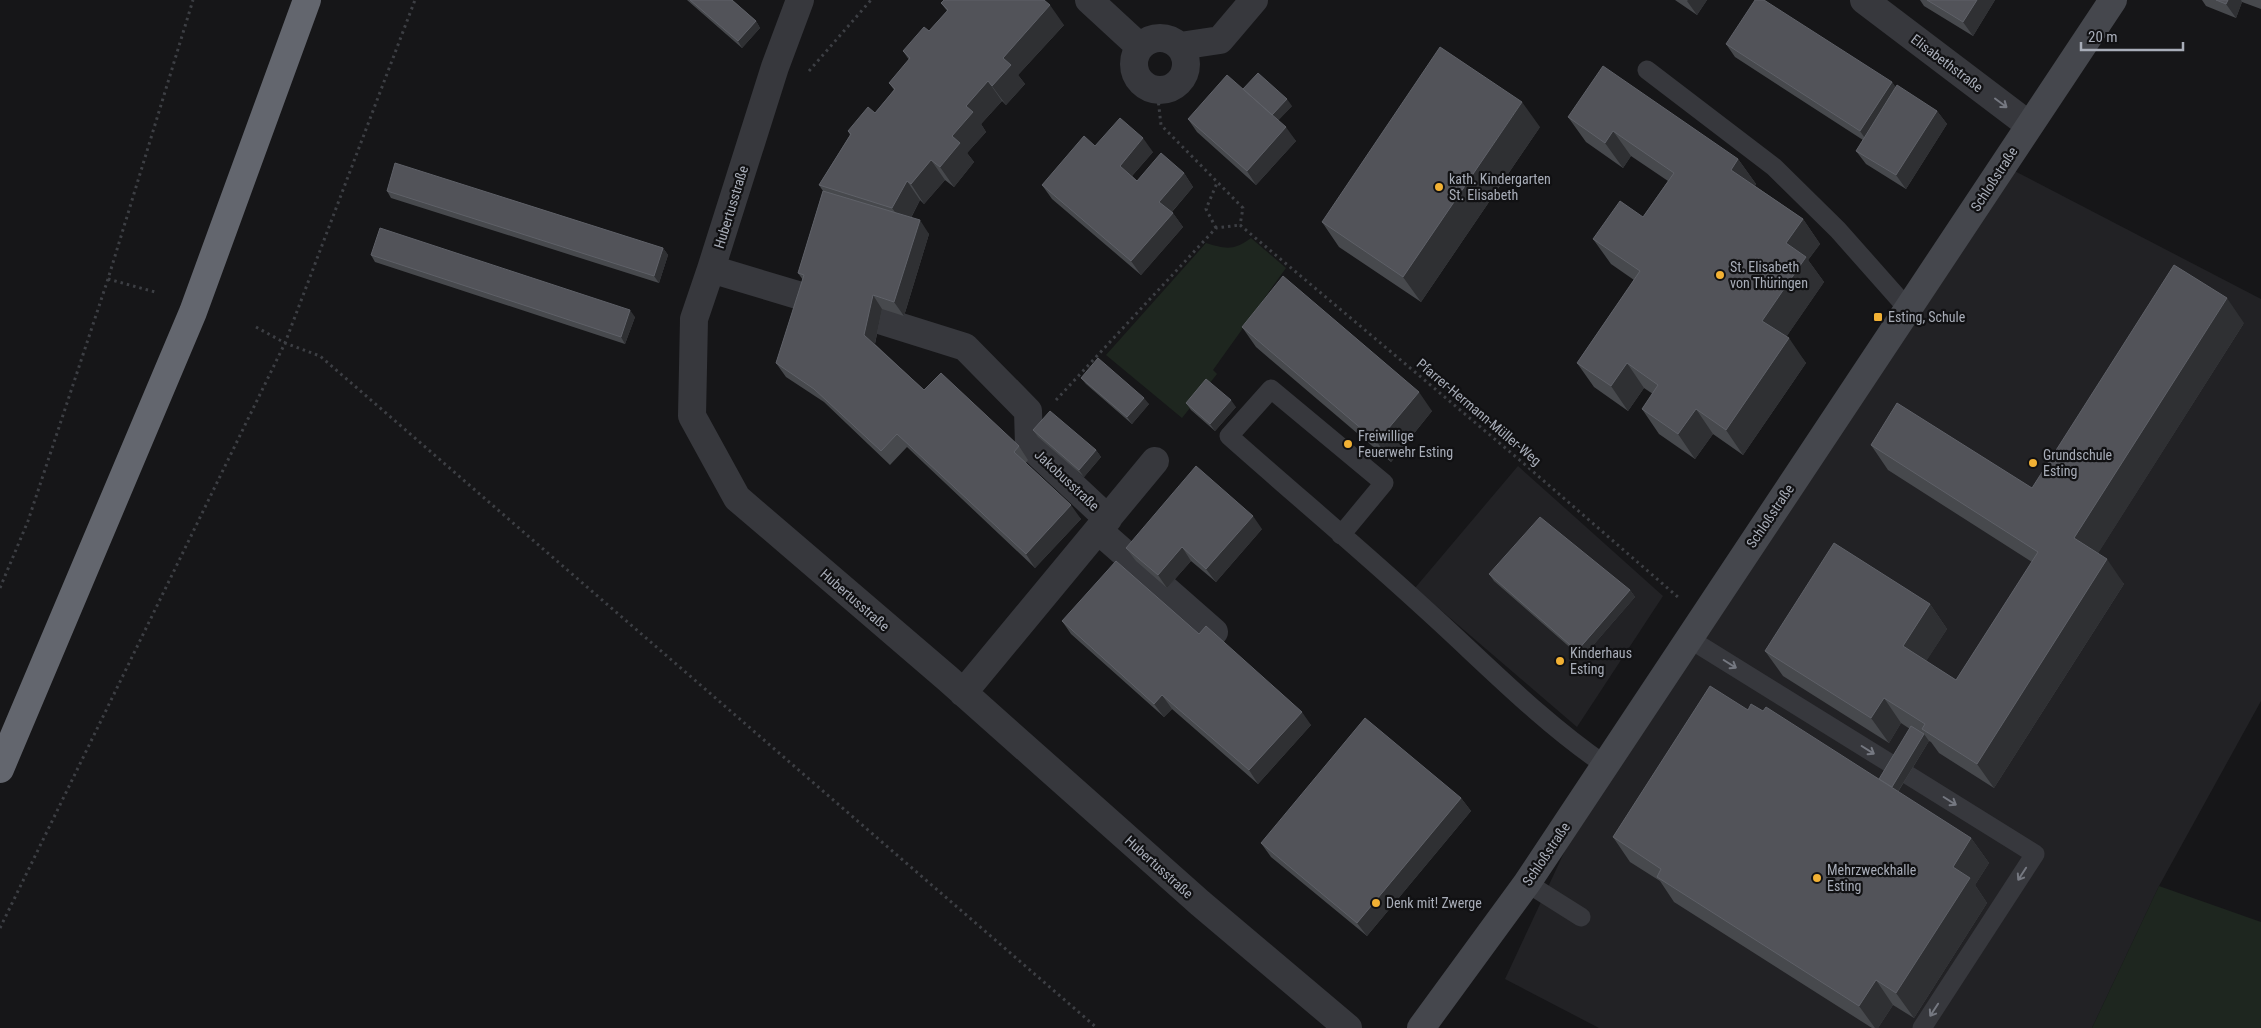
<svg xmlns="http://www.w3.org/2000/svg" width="2261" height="1028" viewBox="0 0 2261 1028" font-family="'Roboto Condensed',sans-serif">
<rect width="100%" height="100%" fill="#161618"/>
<path fill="#222225" d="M2003 165 2261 299V701L2159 886 2092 1028H1599L1505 979 1605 765Z
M1518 466 1663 596 1577 727 1415 588Z"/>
<path fill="#1e261f" d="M1251 238 1286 268 1213 370 1217 374 1182 418 1106 355 1206 243C1226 249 1233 251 1251 238Z
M2159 886 2261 922V1028H2092Z"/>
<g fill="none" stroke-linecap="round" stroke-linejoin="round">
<path stroke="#3d3f44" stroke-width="3" stroke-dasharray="2.5 4" stroke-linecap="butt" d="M809 71 871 0
M1157 90 1161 125 1243 208 1240 225
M1240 225 1522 462 1679 598
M1216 228 1206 209 1217 183
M108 279 155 292
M256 327 285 343 320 356 1097 1028
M1056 400 1216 228 1240 225
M0 588 28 521 108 279 193 0
M0 928 285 343 415 0"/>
<path stroke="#37383d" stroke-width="19" d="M1647 70 1774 167 1838 230 1908 309
M1341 535 1384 483 1271 389 1229 436C1293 493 1359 548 1422 606 1482 660 1538 719 1605 765
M1688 638 1896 767
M1908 775 2035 854 1922 1028
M1527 883 1581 917"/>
<path stroke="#37383d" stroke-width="28" d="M800 0 775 67 711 269 694 319 692 416 737 498 947 678 1200 903 1348 1028
M1089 0 1140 47
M1864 0 2029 125
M1134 64a26 26 0 1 1 52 0a26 26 0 1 1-52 0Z
M1180 46 1220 40 1254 0
M711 269 811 299
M879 320 965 347 1028 411 1029 445 1108 519
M1099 531 1214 632
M963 693 1155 461"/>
<path stroke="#45474d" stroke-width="28" d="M1421 1028 1527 883 2113 0"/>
<path stroke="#63666e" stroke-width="28" d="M0 769 193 312 307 0"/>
</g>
<path fill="#47494d" d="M687 0H732L756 21 760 28 742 48Z
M1675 0H1707L1697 15Z
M1920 0H1995L1973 36 1924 6Z
M2202 0H2261V9L2242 2 2236 18 2206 6Z
M941 3 1064 25 1018 75 1025 84 1006 105 1002 101 981 124 986 132 967 153 974 162 954 187 945 180 924 204 920 200 911 218 929 234 904 316 882 309 875 344 924 390 1019 446 1028 460 1026 463 1081 519 1035 568 907 447 890 465 824 402 786 377 776 363 803 280 798 273 823 191 819 185 850 135 848 131 875 113 894 90 889 83 909 60 903 51 929 31 947 11Z
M1726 44 1892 82 1896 88 1937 111 1947 124 1906 189 1866 164 1856 151 1863 140 1735 57Z
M1292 106 1278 120 1296 141 1256 185 1197 132 1188 119Z
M1568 117 1738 159 1756 184 1755 186 1803 219 1820 244 1808 260 1824 282 1786 337 1806 363 1743 455 1713 434 1695 459 1659 434 1642 409 1653 394 1644 388 1628 411 1594 387 1577 363 1634 280 1611 264 1593 239 1643 217 1668 181 1631 156 1623 168 1586 142Z
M1540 127 1421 302 1339 247 1322 222Z
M1095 146 1153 152 1132 176 1137 181 1184 173 1193 187 1172 212 1183 227 1141 275 1052 199 1042 185Z
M387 191 663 248 668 255 659 283 391 198Z
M371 255 635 317 625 344 375 262Z
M2244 323 2098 553 2124 584 1994 788 1939 753 1931 742 1929 741 1898 792 1971 838 1989 863 1975 885 1987 903 1914 1018 1893 1005 1878 1028H1872L1674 902 1660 881 1630 862 1613 837 1748 710 1763 711 1879 779 1910 729 1901 723 1889 743 1783 676 1765 651 1930 604 1947 629 1926 661 1956 680 2032 562 1888 470 1871 445 2032 488Z
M1242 327 1432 411 1391 462 1256 347Z
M1081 378 1149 404 1132 424 1086 384Z
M1186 403 1236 407 1215 431 1191 410Z
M1033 430 1096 450 1101 457 1084 477 1038 437Z
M1262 529 1216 582 1191 561 1167 588 1136 561 1126 548Z
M1489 574 1630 590 1635 597 1582 658 1494 581Z
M1062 621 1199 634 1311 725 1258 784 1172 709 1164 717 1071 634Z
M1461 798 1471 811 1367 936 1271 857 1261 843Z"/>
<path fill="#2f3033" d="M1688 0H1707L1697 15 1687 1Z
M1977 0H1995L1973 36 1963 22Z
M2228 0H2241L2242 2 2236 18 2226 4Z
M1050 5 1064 25 1018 75 1025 84 1006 105 992 86 1003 58Z
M756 21 760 28 742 48 738 41Z
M988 81 1002 101 981 124 986 132 967 153 974 162 954 187 940 167 952 136 966 106Z
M1892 82 1901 96 1869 144 1860 131Z
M1287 99 1292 106 1276 123 1271 116Z
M1522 102 1540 127 1421 302 1403 277Z
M1937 111 1947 124 1906 189 1896 175Z
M1286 127 1296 141 1256 185 1247 171Z
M1613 131 1631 156 1623 168 1605 143Z
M1143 138 1153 152 1129 179 1120 166Z
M1738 159 1756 184 1748 195 1731 170Z
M931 160 945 180 924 204 911 184Z
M1184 173 1193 187 1169 215 1159 202Z
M907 181 920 200 906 227 892 208Z
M1173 213 1183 227 1141 275 1131 261Z
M1803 219 1820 244 1808 260 1824 282 1780 346 1762 321 1786 243Z
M920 220 929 234 904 316 894 302Z
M663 248 668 255 659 283 654 276Z
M873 295 882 309 874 348 864 335Z
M2227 298 2244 323 2092 563 2074 538Z
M630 310 635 317 625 344 621 337Z
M1789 338 1806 363 1743 455 1726 430Z
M1627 363 1644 388 1628 411 1611 386Z
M1419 392 1432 411 1391 462 1377 442Z
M1144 398 1149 404 1132 424 1127 417Z
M1231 400 1236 407 1215 431 1210 424Z
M1696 409 1713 434 1695 459 1678 434Z
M1096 450 1101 457 1084 477 1079 470Z
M1071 505 1081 519 1035 568 1026 554Z
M1253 516 1262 529 1216 582 1206 569Z
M1182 547 1191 561 1167 588 1158 575Z
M2107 559 2124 584 1994 788 1977 764Z
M1630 590 1635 597 1582 658 1577 651Z
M1930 604 1947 629 1920 671 1903 646Z
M1162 695 1172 709 1164 717 1154 704Z
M1884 698 1901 723 1889 743 1871 718Z
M1302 712 1311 725 1258 784 1249 770Z
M1924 734 1929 741 1892 801 1887 795Z
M1461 798 1471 811 1367 936 1357 923Z
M1971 838 1989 863 1975 885 1987 903 1914 1018 1896 993 1953 867Z
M1876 980 1893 1005 1878 1028H1875L1859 1006Z"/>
<path fill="#525359" stroke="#5f6168" d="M690 0H732L756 21 738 41Z
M944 0H1044L1050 5 1003 58 1011 65 992 86 988 81 966 106 973 112 952 136 960 143 940 167 931 160 911 184 907 181 892 208 819 185 851 134 848 131 868 107 875 113 895 89 889 83 910 58 903 51 924 27 929 31 948 10 941 3Z
M1755 0H1764L1892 82 1860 131 1726 44Z
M1927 0H1977L1963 22Z
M2216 0H2228L2226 4Z
M1440 47 1522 102 1403 277 1322 222Z
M1603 66 1738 159 1731 170 1803 219 1786 243 1806 257 1762 321 1789 338 1726 430 1696 409 1678 434 1642 409 1658 385 1627 363 1611 386 1577 363 1640 271 1593 239 1620 201 1643 217 1674 173 1613 131 1605 143 1568 117Z
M1258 73 1287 99 1272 115 1243 89Z
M1227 75 1286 127 1247 171 1188 119Z
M1897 85 1937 111 1896 175 1856 151Z
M1120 118 1143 138 1120 166 1137 181 1161 153 1184 173 1159 202 1173 213 1131 261 1042 185 1084 136 1095 146Z
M395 163 663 248 654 276 387 191Z
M823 191 920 220 894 302 873 295 864 335 924 390 941 373 1019 446 1014 452 1071 505 1026 554 897 434 881 451 814 389 776 363 804 275 798 273Z
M380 228 630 310 621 337 371 255Z
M2174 265 2227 298 2074 538 2107 559 1977 764 1922 729 1925 724 1884 698 1871 718 1765 651 1834 543 1930 604 1903 646 1956 680 2038 552 1871 445 1897 403 2032 488Z
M1283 276 1419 392 1377 442 1242 327Z
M1098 358 1144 398 1127 417 1081 378Z
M1206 379 1231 400 1210 424 1186 403Z
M1050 411 1096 450 1079 470 1033 430Z
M1196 466 1253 516 1206 569 1182 547 1158 575 1126 548Z
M1540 517 1630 590 1577 651 1489 574Z
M1116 561 1199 634 1206 626 1302 712 1249 770 1162 695 1154 704 1062 621Z
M1710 686 1748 710 1751 704 1763 711 1766 707 1971 838 1953 867 1970 878 1896 993 1876 980 1859 1006 1657 877 1661 869 1613 837Z
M1365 718 1461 798 1357 923 1261 843Z
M1911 726 1924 734 1892 787 1879 779Z"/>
<defs><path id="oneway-shaft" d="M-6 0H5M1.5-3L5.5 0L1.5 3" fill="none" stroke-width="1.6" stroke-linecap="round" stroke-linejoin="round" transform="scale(1.25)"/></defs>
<g stroke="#757881">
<use href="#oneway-shaft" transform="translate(2001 103) rotate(37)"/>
<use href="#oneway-shaft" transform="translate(1730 664) rotate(32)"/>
<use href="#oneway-shaft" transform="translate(1868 750) rotate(32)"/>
<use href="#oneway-shaft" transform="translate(1950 801) rotate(32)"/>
<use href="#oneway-shaft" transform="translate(2022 874) rotate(123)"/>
<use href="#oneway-shaft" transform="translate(1934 1010) rotate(123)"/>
</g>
<g fill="#f2b134" stroke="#111113" stroke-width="2">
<circle cx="1439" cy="187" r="5"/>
<circle cx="1720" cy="275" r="5"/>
<rect x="1873" y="312" width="10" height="10" rx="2.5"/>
<circle cx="1348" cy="444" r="5"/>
<circle cx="2033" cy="463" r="5"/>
<circle cx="1560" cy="661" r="5"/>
<circle cx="1817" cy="878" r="5"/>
<circle cx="1376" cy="903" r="5"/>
</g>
<g text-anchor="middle" stroke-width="4.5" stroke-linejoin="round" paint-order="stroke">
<g font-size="14" fill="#a8adb8" stroke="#111113">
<text transform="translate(1947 63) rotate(37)" y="5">Elisabethstraße</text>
<text transform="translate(1994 179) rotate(-57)" y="5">Schloßstraße</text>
<text transform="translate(731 207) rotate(-73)" y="5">Hubertusstraße</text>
<text transform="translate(1479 412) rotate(40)" y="5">Pfarrer-Hermann-Müller-Weg</text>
<text transform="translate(1067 480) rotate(43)" y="5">Jakobusstraße</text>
<text transform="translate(1770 516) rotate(-56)" y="5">Schloßstraße</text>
<text transform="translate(855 600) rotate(41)" y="5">Hubertusstraße</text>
<text transform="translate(1546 854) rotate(-56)" y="5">Schloßstraße</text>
<text transform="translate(1159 867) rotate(42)" y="5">Hubertusstraße</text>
</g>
<g font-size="14" fill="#a8adb8" stroke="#111113" text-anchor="start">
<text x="1449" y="184">kath. Kindergarten<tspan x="1449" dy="16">St. Elisabeth</tspan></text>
<text x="1730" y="272">St. Elisabeth<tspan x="1730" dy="16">von Thüringen</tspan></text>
<text x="1888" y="322">Esting, Schule</text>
<text x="1358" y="441">Freiwillige<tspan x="1358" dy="16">Feuerwehr Esting</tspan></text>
<text x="2043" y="460">Grundschule<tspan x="2043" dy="16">Esting</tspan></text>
<text x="1570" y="658">Kinderhaus<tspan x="1570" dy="16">Esting</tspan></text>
<text x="1827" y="875">Mehrzweckhalle<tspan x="1827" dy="16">Esting</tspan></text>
<text x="1386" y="908">Denk mit! Zwerge</text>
</g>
</g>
<path d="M2081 42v8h102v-8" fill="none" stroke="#a8adb8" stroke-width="2.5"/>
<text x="2088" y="42" font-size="15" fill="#a8adb8" stroke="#111113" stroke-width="4" paint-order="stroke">20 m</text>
</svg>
